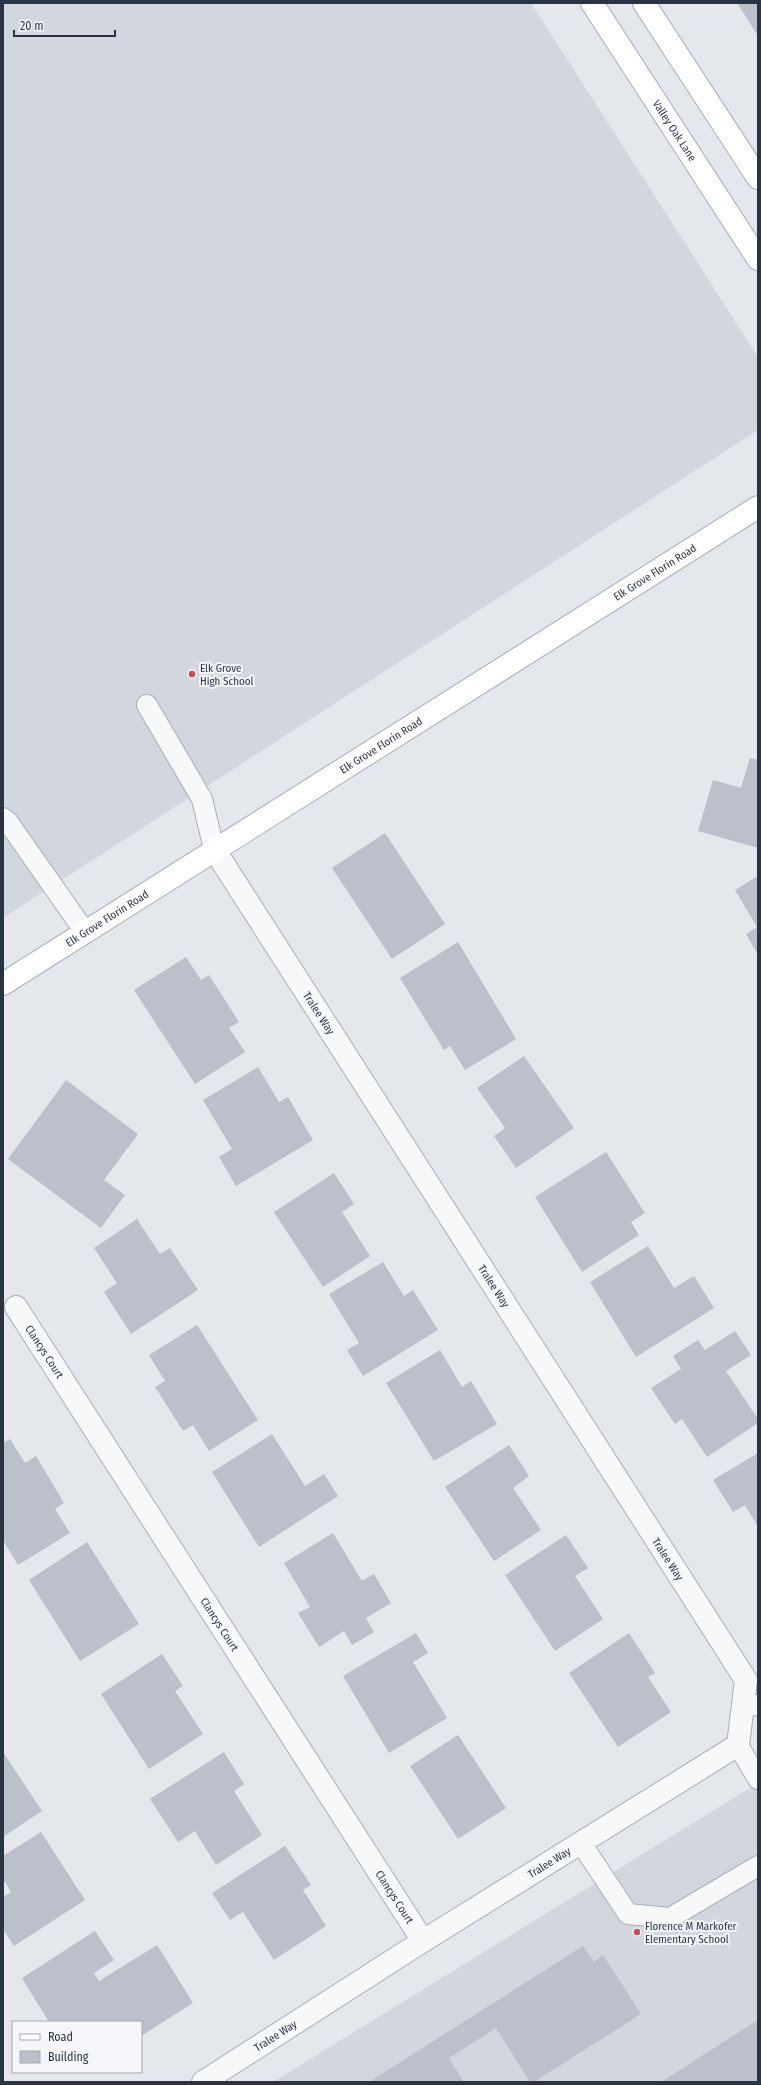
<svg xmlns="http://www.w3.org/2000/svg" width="761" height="2085" viewBox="0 0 761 2085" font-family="'Fira Sans Condensed',sans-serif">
<rect width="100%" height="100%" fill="#e4e7ec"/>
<path fill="#d2d6de" d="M3 3H531L758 357V430L3 918Z
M758 1783V2082H273Z"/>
<path fill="#bbc0ca" d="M737 3H758V36Z
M750 758 758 760V848L698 831 713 780 741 788Z
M385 833 445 924 392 959 332 868Z
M758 876V955L746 934 757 927 735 890Z
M458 942 516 1039 465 1070 450 1046 444 1050 400 978Z
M186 957 201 980 209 975 239 1022 229 1028 245 1052 195 1084 134 990Z
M524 1056 574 1128 516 1168 494 1136 505 1128 477 1088Z
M258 1067 279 1102 288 1097 313 1140 236 1186 219 1157 232 1149 203 1100Z
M66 1080 138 1134 104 1180 125 1195 101 1228 8 1159Z
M606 1152 645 1213 631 1222 639 1235 582 1272 535 1197Z
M334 1173 354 1204 342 1212 370 1256 323 1287 274 1212Z
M137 1219 160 1254 170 1248 198 1290 131 1334 104 1292 117 1283 94 1248Z
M648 1246 674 1288 694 1276 714 1308 636 1357 590 1282Z
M383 1262 404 1296 413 1290 438 1330 363 1376 347 1350 359 1343 329 1294Z
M197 1325 258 1420 209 1451 193 1425 183 1431 155 1387 165 1381 149 1355Z
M735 1331 751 1355 726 1371 758 1419V1423L707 1457 682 1419 675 1424 651 1388 681 1369 673 1356 698 1340 705 1350Z
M440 1350 462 1387 471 1381 497 1424 434 1461 386 1383Z
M272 1434 305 1486 324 1474 338 1496 259 1547 212 1472Z
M10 1439 25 1463 36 1456 64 1503 55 1509 70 1533 18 1565 3 1540V1443Z
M509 1445 529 1476 513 1488 541 1530 494 1561 445 1487Z
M758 1453V1527L745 1505 733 1512 713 1480Z
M333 1533 362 1581 374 1574 391 1603 366 1618 374 1632 352 1645 344 1631 319 1647 298 1613 310 1607 284 1563Z
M566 1535 588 1568 575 1576 603 1619 555 1651 505 1575Z
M87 1542 139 1624 80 1661 29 1580Z
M416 1633 428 1653 413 1662 447 1718 389 1753 343 1676Z
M629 1633 655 1673 648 1677 671 1712 618 1747 569 1673Z
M162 1654 183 1686 175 1691 203 1734 149 1769 101 1694Z
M458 1735 506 1808 458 1839 410 1766Z
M3 1752 42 1811 3 1837Z
M224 1752 244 1784 234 1791 262 1835 216 1865 195 1831 178 1842 150 1799Z
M41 1832 85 1900 14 1946 3 1929V1897L11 1892 3 1879V1856Z
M285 1846 311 1885 303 1890 326 1926 274 1960 243 1912 230 1920 212 1893Z
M95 1931 114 1960 94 1973 99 1981 157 1945 193 2003 141 2036V2022H49L22 1978Z
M583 1946 594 1962 603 1955 641 2014 534 2082H530L496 2028 449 2058 464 2082H369Z
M758 2020V2082H661Z"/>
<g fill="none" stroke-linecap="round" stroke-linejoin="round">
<g stroke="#a9aeb7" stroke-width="22">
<path id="lane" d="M147 705 202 799 214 849
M3 818 8 822 85 932
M742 1706 758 1705
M738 1745 758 1779
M581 1843 628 1914 670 1918 758 1866"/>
</g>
<g stroke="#a9aeb7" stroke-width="24">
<g id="street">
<path id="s1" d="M16 1307 423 1941"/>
<path id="s2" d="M203 2082 423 1941 738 1745 746 1680 214 849"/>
</g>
</g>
<g stroke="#a9aeb7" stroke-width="24">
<g id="secondary">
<path id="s3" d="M592 3 758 259"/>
<path d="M644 3 758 178"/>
<path id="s4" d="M3 984 758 507"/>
</g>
</g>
<use href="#lane" stroke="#f7f8fa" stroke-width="20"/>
<use href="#street" stroke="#f7f8fa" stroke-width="22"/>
<use href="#secondary" stroke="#fff" stroke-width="22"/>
</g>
<g fill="#d1495b" stroke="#f4f6f9" stroke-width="1.5">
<circle cx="192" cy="674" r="4"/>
<circle cx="637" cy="1932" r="4"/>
</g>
<g text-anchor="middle" stroke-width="4" stroke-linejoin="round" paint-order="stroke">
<g font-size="11" fill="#2b3445" stroke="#f4f6f9">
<text dy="4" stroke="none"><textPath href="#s3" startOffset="152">Valley Oak Lane</textPath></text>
<text dy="4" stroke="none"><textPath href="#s4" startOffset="771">Elk Grove Florin Road</textPath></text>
<text dy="4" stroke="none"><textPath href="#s4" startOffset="447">Elk Grove Florin Road</textPath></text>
<text dy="4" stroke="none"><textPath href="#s4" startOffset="123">Elk Grove Florin Road</textPath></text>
<text transform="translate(319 1013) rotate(57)" y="4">Tralee Way</text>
<text transform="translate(494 1286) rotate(57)" y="4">Tralee Way</text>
<text dy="4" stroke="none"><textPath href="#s1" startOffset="53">Clancys Court</textPath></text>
<text transform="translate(668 1559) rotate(57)" y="4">Tralee Way</text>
<text dy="4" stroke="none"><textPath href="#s1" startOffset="377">Clancys Court</textPath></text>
<text dy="4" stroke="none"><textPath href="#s2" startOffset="410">Tralee Way</textPath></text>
<text dy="4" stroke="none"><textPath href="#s1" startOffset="701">Clancys Court</textPath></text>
<text dy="4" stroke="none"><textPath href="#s2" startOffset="86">Tralee Way</textPath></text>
</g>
<g font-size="11" fill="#2b3445" stroke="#f4f6f9" text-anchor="start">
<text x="200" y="672">Elk Grove<tspan x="200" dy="13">High School</tspan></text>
<text x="645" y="1930">Florence M Markofer<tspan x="645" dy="13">Elementary School</tspan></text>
</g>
</g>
<rect width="761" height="2085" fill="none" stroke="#2b3445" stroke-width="8"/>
<rect x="12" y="2021" width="130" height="52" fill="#f4f6f9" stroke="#a4a8b1"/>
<rect x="20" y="2034" width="20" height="6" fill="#ffffff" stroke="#a4a8b1"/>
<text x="48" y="2041" font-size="12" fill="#2b3445">Road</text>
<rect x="20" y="2051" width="20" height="12" fill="#bbc0ca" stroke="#a4a8b1"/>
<text x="48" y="2061" font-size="12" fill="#2b3445">Building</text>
<path d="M14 30v6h101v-6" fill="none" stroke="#2b3445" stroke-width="2"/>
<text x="20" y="30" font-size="12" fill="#2b3445" stroke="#f4f6f9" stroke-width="3" paint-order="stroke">20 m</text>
</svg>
